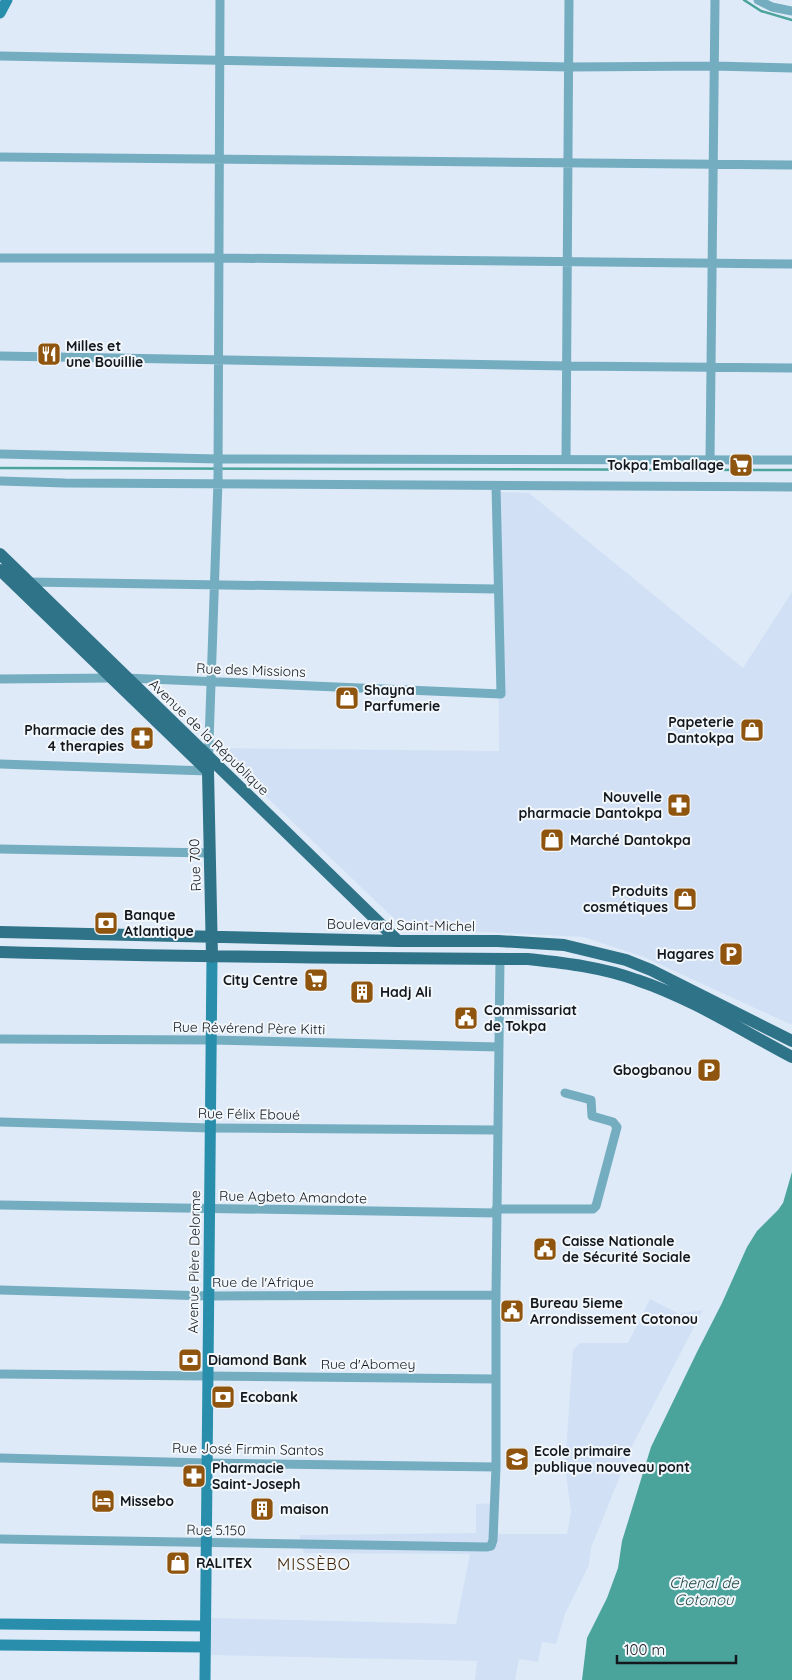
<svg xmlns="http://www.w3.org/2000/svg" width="792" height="1680" viewBox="0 0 792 1680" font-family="Quicksand,sans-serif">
<rect width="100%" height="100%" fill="#dfeaf8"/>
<path fill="#d1e0f5" d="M497 492 529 493 743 668 792 592V1025L644 957 583 937 404 928 215 748 499 751Z
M650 1299 679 1314 703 1310 632 1446 591 1548 589 1565 565 1614 556 1644 542 1642 538 1662 519 1659 515 1680H475L477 1661 211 1655 210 1618 456 1624 470 1554 304 1553 299 1535 476 1533V1504L498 1503V1534H567L571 1512 565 1466 573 1350 580 1343H628Z"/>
<path fill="#4ba49c" d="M792 1172V1680H582L587 1638 607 1598 618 1568 622 1541 651 1447 697 1352 722 1303 747 1247 757 1231 778 1210 783 1203Z"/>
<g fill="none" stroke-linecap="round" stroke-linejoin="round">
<path stroke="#4ba49c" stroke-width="2.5" d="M744 0 761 11 792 20
M0 468 792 470"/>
<path stroke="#74adc0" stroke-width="9" d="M758 0 772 7 792 11
M0 56 569 67 714 66 792 68
M0 157 792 165
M0 258H219L792 264
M0 356 567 366 792 368
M0 454 218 459 792 460
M566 459 569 0
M710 459 715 0
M0 481 65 483 792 487
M28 582 497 589
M125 678 501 694 496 486
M0 679 112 678
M0 764 208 771 218 481 220 0
M0 849 210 853
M0 1039 211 1040 498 1047
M0 1122 210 1128 497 1130
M0 1205 496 1213
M496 1209H593L596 1206 617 1127 613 1122 592 1116 591 1100 565 1093
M0 1290 209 1296 496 1295
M0 1374 495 1379
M0 1458 207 1463 496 1467
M0 1539 486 1547 491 1546 493 1540 496 1467V1295L500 959"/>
<path stroke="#288eab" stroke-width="11" d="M0 13 7 0
M0 1624 205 1626
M0 1645 205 1647
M205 1680 212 957"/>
<path stroke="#2f7388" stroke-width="12" d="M0 554 398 941
M0 570 208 771 212 957
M0 932 398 941H498L564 945 626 960 651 970 792 1041
M0 952C176 957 352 958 528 959 564 963 602 967 637 980 691 998 741 1030 792 1057"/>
</g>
<defs>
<g id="restaurant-square" transform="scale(1.25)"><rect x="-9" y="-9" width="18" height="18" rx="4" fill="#8f550f" stroke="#f2f7fc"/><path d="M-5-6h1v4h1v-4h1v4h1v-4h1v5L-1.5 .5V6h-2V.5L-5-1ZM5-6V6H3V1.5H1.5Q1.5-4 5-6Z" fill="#fff"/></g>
<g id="supermarket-square" transform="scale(1.25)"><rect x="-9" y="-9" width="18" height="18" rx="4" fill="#8f550f" stroke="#f2f7fc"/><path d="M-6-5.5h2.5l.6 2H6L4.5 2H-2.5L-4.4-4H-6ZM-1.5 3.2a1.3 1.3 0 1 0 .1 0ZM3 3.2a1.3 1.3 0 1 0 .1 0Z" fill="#fff"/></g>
<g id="shop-square" transform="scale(1.25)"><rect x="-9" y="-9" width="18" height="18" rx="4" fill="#8f550f" stroke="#f2f7fc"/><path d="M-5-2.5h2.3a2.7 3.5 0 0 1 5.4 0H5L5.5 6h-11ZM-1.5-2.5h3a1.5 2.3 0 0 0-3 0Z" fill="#fff"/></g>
<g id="pharmacy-square" transform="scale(1.25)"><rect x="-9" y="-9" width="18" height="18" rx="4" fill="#8f550f" stroke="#f2f7fc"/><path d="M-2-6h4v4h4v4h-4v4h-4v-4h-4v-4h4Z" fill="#fff"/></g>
<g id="bank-square" transform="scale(1.25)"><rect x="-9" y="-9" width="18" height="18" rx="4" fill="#8f550f" stroke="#f2f7fc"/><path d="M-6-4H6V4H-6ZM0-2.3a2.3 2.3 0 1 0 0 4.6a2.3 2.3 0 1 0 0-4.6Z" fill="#fff"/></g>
<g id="parking-square" transform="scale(1.25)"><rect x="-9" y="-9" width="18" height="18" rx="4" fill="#8f550f" stroke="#f2f7fc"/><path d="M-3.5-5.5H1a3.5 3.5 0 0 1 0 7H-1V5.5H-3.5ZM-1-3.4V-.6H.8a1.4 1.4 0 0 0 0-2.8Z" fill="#fff"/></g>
<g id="building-square" transform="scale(1.25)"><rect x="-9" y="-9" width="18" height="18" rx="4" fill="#8f550f" stroke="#f2f7fc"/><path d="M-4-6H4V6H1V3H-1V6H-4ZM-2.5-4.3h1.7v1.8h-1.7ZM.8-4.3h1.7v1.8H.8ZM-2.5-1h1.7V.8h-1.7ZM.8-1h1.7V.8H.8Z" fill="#fff"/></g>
<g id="civic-square" transform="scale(1.25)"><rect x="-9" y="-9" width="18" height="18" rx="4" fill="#8f550f" stroke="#f2f7fc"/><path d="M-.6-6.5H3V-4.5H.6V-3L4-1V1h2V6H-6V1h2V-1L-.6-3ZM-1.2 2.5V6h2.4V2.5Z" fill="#fff"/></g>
<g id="school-square" transform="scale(1.25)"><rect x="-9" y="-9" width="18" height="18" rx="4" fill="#8f550f" stroke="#f2f7fc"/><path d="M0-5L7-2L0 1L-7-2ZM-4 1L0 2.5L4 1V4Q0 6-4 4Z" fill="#fff"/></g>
<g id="hotel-square" transform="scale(1.25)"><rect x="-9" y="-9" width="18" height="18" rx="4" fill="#8f550f" stroke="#f2f7fc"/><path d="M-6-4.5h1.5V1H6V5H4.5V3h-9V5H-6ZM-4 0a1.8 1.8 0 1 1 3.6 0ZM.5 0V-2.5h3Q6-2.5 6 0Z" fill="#fff"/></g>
</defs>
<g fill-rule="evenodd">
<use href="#restaurant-square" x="49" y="354"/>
<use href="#supermarket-square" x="741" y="465"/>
<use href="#shop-square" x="347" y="698"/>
<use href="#shop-square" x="752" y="730"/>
<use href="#pharmacy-square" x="142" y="738"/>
<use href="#pharmacy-square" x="679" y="805"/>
<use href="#shop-square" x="552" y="840"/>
<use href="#shop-square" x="685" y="899"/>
<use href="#bank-square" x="106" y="923"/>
<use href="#parking-square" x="731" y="954"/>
<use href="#supermarket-square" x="316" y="980"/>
<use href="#building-square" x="362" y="992"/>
<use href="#civic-square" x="466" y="1018"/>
<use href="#parking-square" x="709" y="1070"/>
<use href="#civic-square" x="545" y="1249"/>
<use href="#civic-square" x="512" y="1311"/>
<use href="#bank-square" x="190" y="1360"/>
<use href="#bank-square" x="223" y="1397"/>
<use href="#school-square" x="517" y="1459"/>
<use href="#pharmacy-square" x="194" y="1476"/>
<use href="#hotel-square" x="103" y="1501"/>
<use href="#building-square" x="262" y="1509"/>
<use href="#shop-square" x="178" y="1563"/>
</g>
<g text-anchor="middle" stroke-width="4" stroke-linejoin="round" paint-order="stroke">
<g font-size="14" font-weight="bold" fill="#14181d" stroke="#f2f7fc" text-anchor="start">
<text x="66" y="351">Milles et<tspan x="66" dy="16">une Bouillie</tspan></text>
<text x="724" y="470" text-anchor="end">Tokpa Emballage</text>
<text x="364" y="695">Shayna<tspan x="364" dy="16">Parfumerie</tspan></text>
<text x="734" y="727" text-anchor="end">Papeterie<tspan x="734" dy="16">Dantokpa</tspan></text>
<text x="124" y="735" text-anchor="end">Pharmacie des<tspan x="124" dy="16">4 therapies</tspan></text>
<text x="662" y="802" text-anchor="end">Nouvelle<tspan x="662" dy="16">pharmacie Dantokpa</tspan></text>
<text x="570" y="845">Marché Dantokpa</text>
<text x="668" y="896" text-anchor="end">Produits<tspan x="668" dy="16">cosmétiques</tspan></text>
<text x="124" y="920">Banque<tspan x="124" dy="16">Atlantique</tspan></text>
<text x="714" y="959" text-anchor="end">Hagares</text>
<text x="298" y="985" text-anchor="end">City Centre</text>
<text x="380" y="997">Hadj Ali</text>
<text x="484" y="1015">Commissariat<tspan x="484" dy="16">de Tokpa</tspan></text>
<text x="692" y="1075" text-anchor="end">Gbogbanou</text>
<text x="562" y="1246">Caisse Nationale<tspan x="562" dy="16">de Sécurité Sociale</tspan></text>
<text x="530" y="1308">Bureau 5ieme<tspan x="530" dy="16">Arrondissement Cotonou</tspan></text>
<text x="208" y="1365">Diamond Bank</text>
<text x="240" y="1402">Ecobank</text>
<text x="534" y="1456">Ecole primaire<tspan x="534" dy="16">publique nouveau pont</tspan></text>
<text x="212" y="1473">Pharmacie<tspan x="212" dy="16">Saint-Joseph</tspan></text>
<text x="120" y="1506">Missebo</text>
<text x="280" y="1514">maison</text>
<text x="196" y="1568">RALITEX</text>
</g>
<g font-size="14" fill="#14181d" stroke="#f2f7fc">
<text transform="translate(251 670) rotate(2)" y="5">Rue des Missions</text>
<text transform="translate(209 737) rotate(44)" y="5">Avenue de la République</text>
<text transform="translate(195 865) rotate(-92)" y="5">Rue 700</text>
<text transform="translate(401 925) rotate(1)" y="5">Boulevard Saint-Michel</text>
<text transform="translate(249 1028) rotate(1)" y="5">Rue Révérend Père Kitti</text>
<text transform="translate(249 1114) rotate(1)" y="5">Rue Félix Eboué</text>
<text transform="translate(293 1197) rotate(1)" y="5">Rue Agbeto Amandote</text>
<text transform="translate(194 1262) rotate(-89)" y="5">Avenue Pière Delorme</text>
<text x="263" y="1287">Rue de l'Afrique</text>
<text x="368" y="1369">Rue d'Abomey</text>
<text transform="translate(248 1449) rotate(1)" y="5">Rue José Firmin Santos</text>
<text transform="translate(216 1530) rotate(1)" y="5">Rue 5.150</text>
</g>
<g font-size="15" font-style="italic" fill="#1d4643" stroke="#f2f7fc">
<text x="704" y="1588">Chenal de<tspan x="704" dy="17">Cotonou</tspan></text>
</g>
<g font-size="16" letter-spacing="1" fill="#422607" stroke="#f2f7fc">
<text x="314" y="1570">MISSÈBO</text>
</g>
</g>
<path d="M617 1655v8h119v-8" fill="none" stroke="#14181d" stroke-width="2.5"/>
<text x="624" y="1655" font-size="15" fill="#14181d" stroke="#f2f7fc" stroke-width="4" paint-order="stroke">100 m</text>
</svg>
